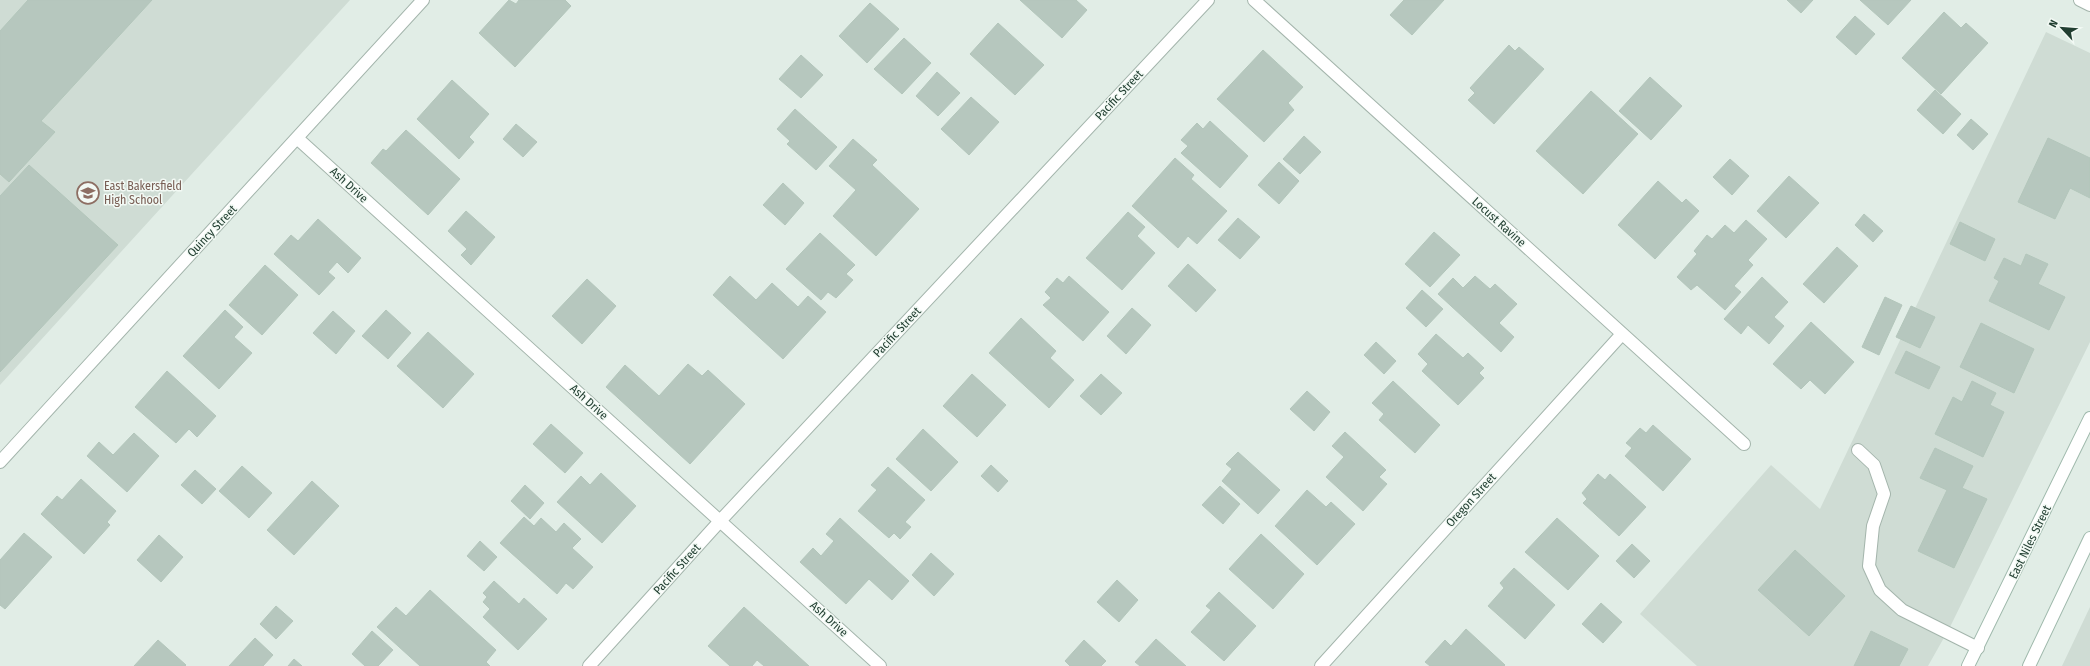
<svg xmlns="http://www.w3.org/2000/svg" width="2090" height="666" viewBox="0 0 2090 666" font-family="'Fira Sans Condensed',sans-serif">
<rect width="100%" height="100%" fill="#e1ede6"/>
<path fill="#cfdcd4" d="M0 0H350L0 385Z
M2046 32 2090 53V342L1950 627 1928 666H1697L1640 614 1771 465 1820 509Z
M2090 607V666H2062Z"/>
<path fill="#b6c7be" stroke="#b3c6bb" d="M28 0H152L41 121 55 132 9 182 0 174V31Z
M509 0 516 4 519 0H565L571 6 515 67 479 33Z
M1020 0H1076L1087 10 1062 38Z
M1404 0H1444L1412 35 1390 15Z
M1787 0H1813L1801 13Z
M1860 0H1911L1888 25Z
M870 3 899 29 867 63 839 36Z
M1944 12 1961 28 1966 23 1988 43 1941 94 1902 58Z
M1855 16 1875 34 1856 55 1836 37Z
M998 23 1044 65 1015 95 970 54Z
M904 38 931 63 902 94 874 69Z
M1509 45 1515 51 1519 47 1544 69 1494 124 1468 100 1475 93 1470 88Z
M1263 50 1303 87 1288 103 1294 110 1264 142 1217 99Z
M801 55 823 75 801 98 779 79Z
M937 72 960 93 938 116 916 96Z
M1650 77 1682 106 1651 140 1619 111Z
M452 80 489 114 469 137 474 142 459 159 417 119Z
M1935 90 1961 114 1943 134 1917 110Z
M1591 91 1638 134 1583 194 1536 151Z
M971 97 999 122 969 155 941 129Z
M795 109 837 147 816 170 787 144 790 141 777 129Z
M1971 119 1988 134 1973 150 1957 135Z
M1210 121 1248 156 1220 188 1181 153 1188 146 1181 140 1197 123 1203 129Z
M516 124 537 142 523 157 503 139Z
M406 130 460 179 428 215 371 163 383 149 386 151Z
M1304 136 1321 152 1300 174 1283 159Z
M2048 138 2090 158V198L2070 188 2055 219 2018 202Z
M853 139 877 160 872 165 919 209 876 256 833 216 856 190 829 166Z
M1175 158 1194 175 1191 179 1227 211 1197 244 1188 236 1178 248 1132 206Z
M1730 159 1749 176 1732 195 1713 177Z
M1279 162 1299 181 1279 204 1258 185Z
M29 165 118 245 0 372V196Z
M1789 176 1819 203 1786 238 1757 211Z
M1658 181 1682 203 1686 199 1699 211 1655 259 1618 225Z
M783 183 804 203 785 225 763 205Z
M466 211 495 237 471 265 461 255 467 249 448 231Z
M1128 212 1145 227 1137 236 1155 253 1122 290 1086 258Z
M1864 214 1883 231 1873 242 1855 225Z
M1238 218 1260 237 1240 259 1218 240Z
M318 219 361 258 348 273 337 262 328 272 335 278 319 295 274 254 291 235 298 241Z
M1746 220 1767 239 1748 260 1753 265 1734 286 1741 292 1725 310 1697 285 1691 290 1677 277 1697 254 1694 251 1707 235 1712 239 1725 225 1734 233Z
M1960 222 1995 239 1985 261 1950 244Z
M1434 232 1460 255 1430 287 1405 264Z
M820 233 855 265 846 274 853 280 836 298 828 292 821 300 786 269Z
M1837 247 1858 266 1824 303 1803 284Z
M2026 254 2048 264 2038 284 2065 297 2049 330 1989 301 1999 281 1994 278 2004 258 2021 266Z
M1188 264 1216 290 1196 312 1168 286Z
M265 265 298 295 262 335 229 305Z
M730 276 756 300 772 283 798 307 808 296 826 312 783 359 713 295Z
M1069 276 1109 312 1083 341 1043 305 1051 298 1045 292 1057 278 1063 283Z
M1475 276 1490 289 1495 284 1517 304 1499 323 1514 337 1501 352 1438 294 1453 278 1463 288Z
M1762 277 1788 302 1774 317 1784 326 1769 344 1748 325 1741 334 1724 319Z
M587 279 616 306 582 344 552 316Z
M1422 290 1443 309 1426 327 1406 308Z
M1885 297 1902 305 1879 355 1862 347Z
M1911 306 1935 317 1920 348 1896 337Z
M1132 308 1151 325 1126 354 1107 336Z
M225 310 243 327 234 337 252 353 219 389 183 356Z
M386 310 411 333 388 359 362 336Z
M333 311 355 331 336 354 313 333Z
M1021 318 1056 351 1050 358 1074 380 1049 408 989 353Z
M1811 322 1854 362 1825 394 1810 380 1801 389 1773 364Z
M1981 323 2034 349 2014 393 1960 367Z
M428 332 474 374 443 408 397 366Z
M1436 334 1463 358 1468 353 1484 368 1479 373 1484 378 1458 405 1422 371 1428 364 1418 354Z
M1376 342 1396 361 1384 374 1364 355Z
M1906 351 1940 367 1929 389 1895 373Z
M688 364 702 376 708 370 745 404 690 464 606 387 625 365 659 396Z
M167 371 216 416 197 437 189 429 176 443 135 407Z
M972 374 1006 405 977 437 943 406Z
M1101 374 1122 393 1101 415 1080 396Z
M1393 381 1440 425 1415 453 1379 420 1384 414 1372 403Z
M1972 381 1996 393 1990 405 2004 412 1983 457 1935 434 1953 397 1962 402Z
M1307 391 1330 412 1314 431 1290 409Z
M551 424 583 453 565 473 533 444Z
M1653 425 1691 459 1663 491 1625 456 1632 448 1626 443 1640 428 1646 433Z
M923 429 958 462 931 491 896 459Z
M1345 432 1386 470 1379 477 1387 484 1363 511 1326 477 1344 457 1332 446Z
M134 433 159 456 127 492 87 456 99 442 113 455Z
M1935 448 1973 466 1962 488 1987 499 1954 568 1918 551 1947 490 1920 478Z
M1238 452 1280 490 1258 514 1222 481 1232 469 1226 464Z
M991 465 1008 481 998 492 981 476Z
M242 466 272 493 249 518 219 491Z
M888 467 925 500 905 522 911 527 900 539 894 533 889 538 858 511 877 490 871 485Z
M195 470 216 489 202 504 181 485Z
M601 473 636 506 602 543 557 502 581 476 590 485Z
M1598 474 1605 480 1610 474 1646 507 1619 536 1583 503 1587 499 1582 493Z
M81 479 116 511 107 522 110 525 84 554 41 514 57 496 62 500Z
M312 481 339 506 294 555 267 530Z
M525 485 544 503 530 519 511 501Z
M1220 486 1240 504 1223 524 1202 505Z
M1307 490 1326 507 1331 502 1355 524 1317 565 1275 526Z
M524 517 534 526 541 518 556 532 564 523 581 539 572 548 593 567 573 589 566 583 557 594 500 543Z
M840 518 909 581 892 600 869 579 846 604 800 562 813 548 821 556 834 541 826 534Z
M1557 518 1599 556 1568 590 1525 552Z
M24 533 52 557 5 609 0 605V560Z
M1261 534 1304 574 1273 609 1229 569Z
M159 535 183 557 161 582 137 560Z
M480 541 497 557 484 571 467 556Z
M1632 544 1650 561 1634 578 1616 561Z
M1795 550 1845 596 1809 636 1758 590Z
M931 553 954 574 934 596 912 575Z
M1514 568 1555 605 1525 639 1488 606 1504 588 1500 583Z
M1117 580 1138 600 1119 622 1097 602Z
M494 581 519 604 524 598 547 619 518 650 483 617 490 609 483 602 487 597 483 593Z
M430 590 496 650 486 662 490 666H420L377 627 396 607 406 616Z
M1219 592 1256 626 1224 661 1191 632 1211 610 1206 606Z
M1601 603 1622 622 1603 643 1582 624Z
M276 606 293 621 276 639 260 624Z
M744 607 809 666H764L757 660 752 666H730L708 646Z
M1466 629 1505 665 1504 666H1430L1425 662 1445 640 1451 646Z
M372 631 393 650 378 666H365L352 654Z
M1871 631 1908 649 1899 666H1854Z
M255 638 273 655 263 666H229Z
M1156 639 1186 666H1140L1135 662Z
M158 640 186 665 185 666H134Z
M1084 640 1106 661 1101 666H1070L1065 661Z
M294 659 302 666H288Z"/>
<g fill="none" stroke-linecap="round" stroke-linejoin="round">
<g stroke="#a4b5ac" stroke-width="14">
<path id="service" d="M1858 450 1874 465 1884 494 1873 526 1869 566 1880 590 1902 610 1978 648"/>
</g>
<g stroke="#a4b5ac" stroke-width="14">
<path id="minor" d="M1254 0 1744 444
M2080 0 2090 5
M297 138 880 666
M0 462 423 0
M589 666 720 521 1208 0
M1321 666 1622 334"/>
</g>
<g stroke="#9fb9ac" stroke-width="14">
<path id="secondary" d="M1968 666 2090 418
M2029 666 2090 538"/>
</g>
<use href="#service" stroke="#fff" stroke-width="12"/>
<use href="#minor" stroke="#fff" stroke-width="12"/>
<use href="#secondary" stroke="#fff" stroke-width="12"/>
</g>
<defs>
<g id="school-ring" transform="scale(1.15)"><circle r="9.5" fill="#f2f9f4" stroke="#8d6e63" stroke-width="1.5"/><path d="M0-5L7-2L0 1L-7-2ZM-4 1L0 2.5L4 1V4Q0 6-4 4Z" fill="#8d6e63"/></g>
</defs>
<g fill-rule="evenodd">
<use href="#school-ring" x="88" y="193"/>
</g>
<g text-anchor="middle" stroke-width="3" stroke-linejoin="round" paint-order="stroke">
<g font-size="12" fill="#213e31" stroke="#f2f9f4">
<text transform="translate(1119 95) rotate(-47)" y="4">Pacific Street</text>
<text transform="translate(349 185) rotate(42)" y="4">Ash Drive</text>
<text transform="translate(1499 222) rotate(42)" y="4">Locust Ravine</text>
<text transform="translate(212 231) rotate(-47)" y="4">Quincy Street</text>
<text transform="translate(897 332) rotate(-47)" y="4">Pacific Street</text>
<text transform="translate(589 402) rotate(42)" y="4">Ash Drive</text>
<text transform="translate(1471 500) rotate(-48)" y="4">Oregon Street</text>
<text transform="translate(2030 542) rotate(-64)" y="4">East Niles Street</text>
<text transform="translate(677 569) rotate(-48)" y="4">Pacific Street</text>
<text transform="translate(829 619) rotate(42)" y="4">Ash Drive</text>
</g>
<g font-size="12" fill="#785e54" stroke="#f2f9f4" text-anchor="start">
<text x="104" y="190">East Bakersfield<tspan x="104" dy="14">High School</tspan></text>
</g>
</g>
<g transform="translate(2062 28) rotate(296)" stroke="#f2f9f4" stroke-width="3" paint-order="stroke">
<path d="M0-3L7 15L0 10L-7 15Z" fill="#213e31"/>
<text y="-6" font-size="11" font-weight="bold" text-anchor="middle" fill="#213e31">N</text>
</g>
</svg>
